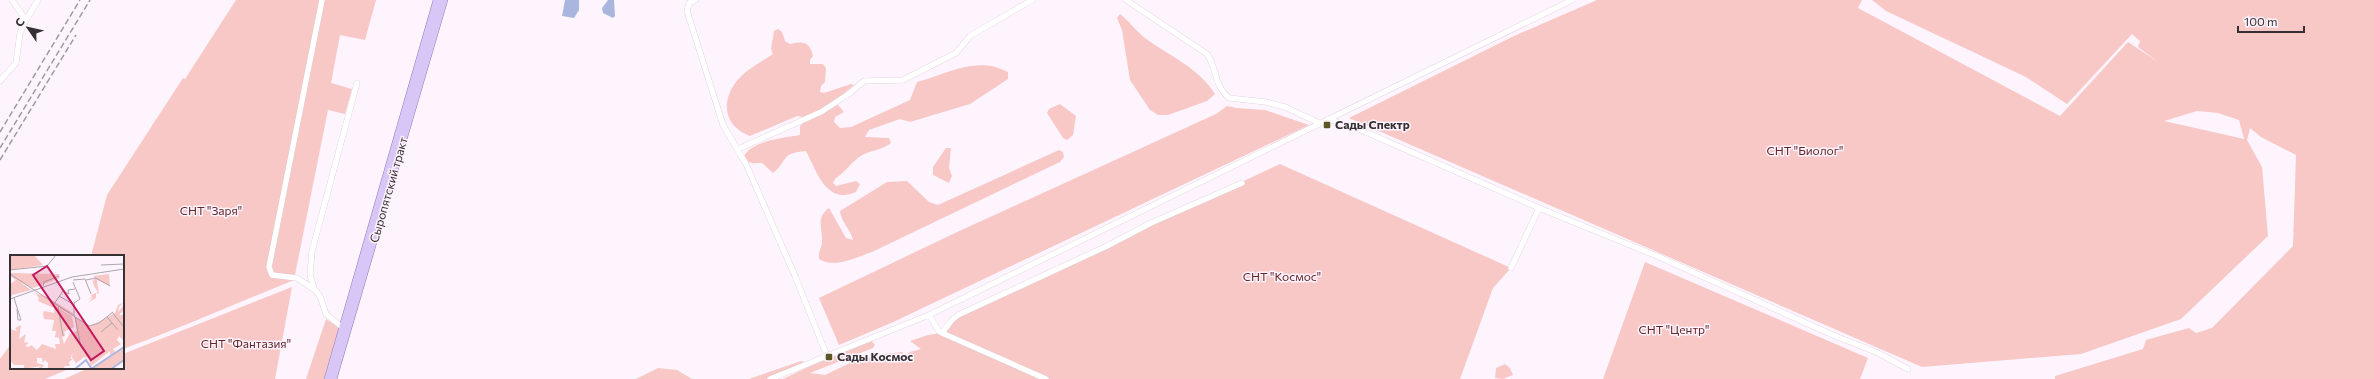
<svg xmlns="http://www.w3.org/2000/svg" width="2374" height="379" viewBox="0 0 2374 379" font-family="Commissioner,sans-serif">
<rect width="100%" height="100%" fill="#fef4fd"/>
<path fill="#f7c8c6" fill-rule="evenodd" d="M236 0H376L365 40 340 35 331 83 352 89 345 114 328 110 294 280C237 303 181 328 123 349V256H91L107 195 183 78 185 79Z
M1597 0H1862L1858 8 2060 116 2128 42 2158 62 2138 47 2140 41 2132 34 2067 104 2026 77 1886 11 1872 0H2374V379H2055V376L2143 349 2146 340 2189 328 2196 333 2212 328 2293 246 2296 155 2261 137 2250 128 2247 140 2262 167 2268 236 2181 319 2081 354 1922 367 1349 118 1514 36ZM2197 111 2218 113 2239 120 2244 139 2164 121Z
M1120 14C1129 21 1136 31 1145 38 1169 56 1198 67 1215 94L1207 101 1168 115H1158L1150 110 1130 80 1122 30 1117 18Z
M778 29 782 32 785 41 790 44C802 41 810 41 813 56L810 60V64H823L826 68 825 82 821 86 820 92 824 93 851 84 854 85 837 99 838 105 844 112 835 117 834 122 840 128 851 127 910 100 917 82C947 74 977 55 1008 72V79L970 104 910 122 900 119 869 130 865 137 889 138 891 143C881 151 869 150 859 157 850 164 844 173 835 179L833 183 836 186 856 181 860 184 856 192C826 205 817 172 806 151 780 153 789 160 773 173L762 163C752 163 749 165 744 156 753 140 784 138 800 135V126L805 121 803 117 797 116 750 136C725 127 720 103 736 82 745 70 761 62 773 54L771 49 774 31Z
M1060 104 1076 116 1073 135 1067 140 1063 138 1047 113 1049 109Z
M1227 106 1236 108 1265 110 1309 125 891 323 839 345 819 298 955 233 1216 114Z
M946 148H951L949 168 952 176 949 183 933 175V167Z
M1059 150 1063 152 1064 157 1060 162 872 252C857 257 834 269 819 259 818 252 822 248 822 241 823 229 815 218 829 208L846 238 853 240C851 230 841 222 840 211L887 182 907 181 929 202 938 205Z
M1280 164 1511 268 1493 288 1460 379H783L831 356 871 340 875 345 873 348 810 373 825 375 850 363 882 354 903 352V357L910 352 921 349 910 341 928 335 942 333 958 315Z
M1645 262 1868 358 1860 379H1603Z
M292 287 275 379H64L89 368H123V354Z
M326 319 337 326 339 330 324 379H306Z
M11 344V368H71L45 379H0V359Z
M801 361 808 363 768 379H749Z
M1505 364 1510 368 1513 375 1503 379 1495 378 1496 368Z
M658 368 677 370 692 379H636Z"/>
<path fill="#abb6df" d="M565 0H579V10L574 18 562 16Z
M608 0H614L615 16 613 18 603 13 602 8Z"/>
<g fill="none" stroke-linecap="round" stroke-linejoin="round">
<g stroke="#d1c5d0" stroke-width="6">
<path id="minor" d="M322 0 269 267 272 275 297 278 315 290 320 296 326 314 343 328
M696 0 689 3 687 11 723 125 746 164 795 276 827 356
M1126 0 1207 54C1218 70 1213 84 1229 98L1266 102 1285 107 1319 123
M26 20 38 0
M0 81 16 63 20 33 26 20 12 0
M1328 119 1361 130 1539 208 1657 256 1835 336 1876 352 1908 369
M738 149 821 112 850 93 864 81 903 80 944 59 956 53 970 36 1032 0
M1511 268 1539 208
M314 288 310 275 312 251 357 83
M929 315 939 331 942 333 1046 379
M942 333 951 321 958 315 1107 246 1151 223 1242 183
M770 379 929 315 1572 0"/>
</g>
<g stroke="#8e79ae" stroke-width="8">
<path id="major" d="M328 379 437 0
M333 379 444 0"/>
</g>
<use href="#minor" stroke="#fff" stroke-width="5.5"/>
<use href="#major" stroke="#d8c6f6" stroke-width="7"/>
<path stroke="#a0999f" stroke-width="1.5" stroke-dasharray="6 3" stroke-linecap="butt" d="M0 132 80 0
M0 148 90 0
M0 160 76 35"/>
</g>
<g fill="#5d5723" stroke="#fef4fd" stroke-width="1.5">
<rect x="1323" y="121" width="8" height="8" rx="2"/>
<rect x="825" y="353" width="8" height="8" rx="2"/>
</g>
<g text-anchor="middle" stroke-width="3" stroke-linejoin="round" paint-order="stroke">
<g font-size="12" font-weight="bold" fill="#353034" stroke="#fef4fd" text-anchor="start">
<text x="1335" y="129">Сады Спектр</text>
<text x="837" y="361">Сады Космос</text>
</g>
<g font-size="12" fill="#642527" stroke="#fef4fd">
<text x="1805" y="155">СНТ "Биолог"</text>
<text x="211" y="215">СНТ "Заря"</text>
<text x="1282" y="281">СНТ "Космос"</text>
<text x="1674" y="334">СНТ "Центр"</text>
<text x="246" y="348">СНТ "Фантазия"</text>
</g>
<g font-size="12" fill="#353034" stroke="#fef4fd">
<text transform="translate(389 190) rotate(-74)" y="4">Сыропятский тракт</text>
</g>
</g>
<g transform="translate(10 255)">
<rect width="114" height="114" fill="#fef4fd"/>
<path d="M0 0H24L33 10 0 15ZM1 18 49 19 50 23 23 33 10 27 21 35 2 40 0 44V29L6 25 0 21ZM99 19 100 31 87 25 89 39 86 38V43L78 48 83 43 78 45 82 42 81 40 88 37 84 31 82 24 83 26 85 23 83 21ZM25 38 35 41 63 58 64 61 45 51 62 61 64 72 54 77 55 81 52 82 54 89 60 78 67 76 65 62 81 71 105 58 108 50 113 48 109 52 108 57 114 50V55L109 60H114V86L109 81 107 85 111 89 103 94 105 97 100 100V96L81 111 78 103 74 102 64 110 66 108 61 101 64 99 61 100V104H63L59 107 60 111H55L53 114H38V108L35 105 33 108 32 103H27V108L34 110 31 114H27L31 111 14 114V110H4L0 105V74L7 76 5 73 11 70 9 84 16 79 14 87 19 88 15 91 19 92 21 90 27 95 32 89 46 94 45 89H50L49 83 45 82 46 76H42L44 65 34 64 33 59 34 56 44 58V53L28 46 29 43ZM114 92V104L99 114H81Z" fill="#f7c8c6"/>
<path fill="none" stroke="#abb6df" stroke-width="2" d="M65 114 76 105 81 113M81 114 114 92M101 114 114 105"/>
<path fill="none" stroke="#aea6ad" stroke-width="1" d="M91 10 114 9M37 11 46 0M0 15 37 11M0 19 79 71 89 68 103 57M63 25 75 24 81 39M76 25 86 23 100 31M63 27 70 44 64 48V61M33 31 34 27 49 21M49 41 63 49M4 43 11 65H8L7 54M0 44 62 22 114 14M44 49 53 36 59 39 58 35 65 34M48 52 53 81M102 57 113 71M65 62 70 88M97 62 108 75M91 77 102 68"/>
<path fill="#c2185b" fill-opacity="0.15" stroke="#c2185b" stroke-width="2" d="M37 11 94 96 81 105 23 20Z"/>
<rect width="114" height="114" fill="none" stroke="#353034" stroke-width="2"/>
</g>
<g transform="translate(28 28) rotate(304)" stroke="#fef4fd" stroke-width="3" paint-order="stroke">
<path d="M0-3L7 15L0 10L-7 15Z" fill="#353034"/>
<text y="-6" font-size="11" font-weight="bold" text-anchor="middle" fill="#353034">С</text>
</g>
<path d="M2238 26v6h66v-6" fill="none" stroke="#353034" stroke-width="2"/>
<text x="2244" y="26" font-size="12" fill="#353034" stroke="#fef4fd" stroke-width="3" paint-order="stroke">100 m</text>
</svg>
